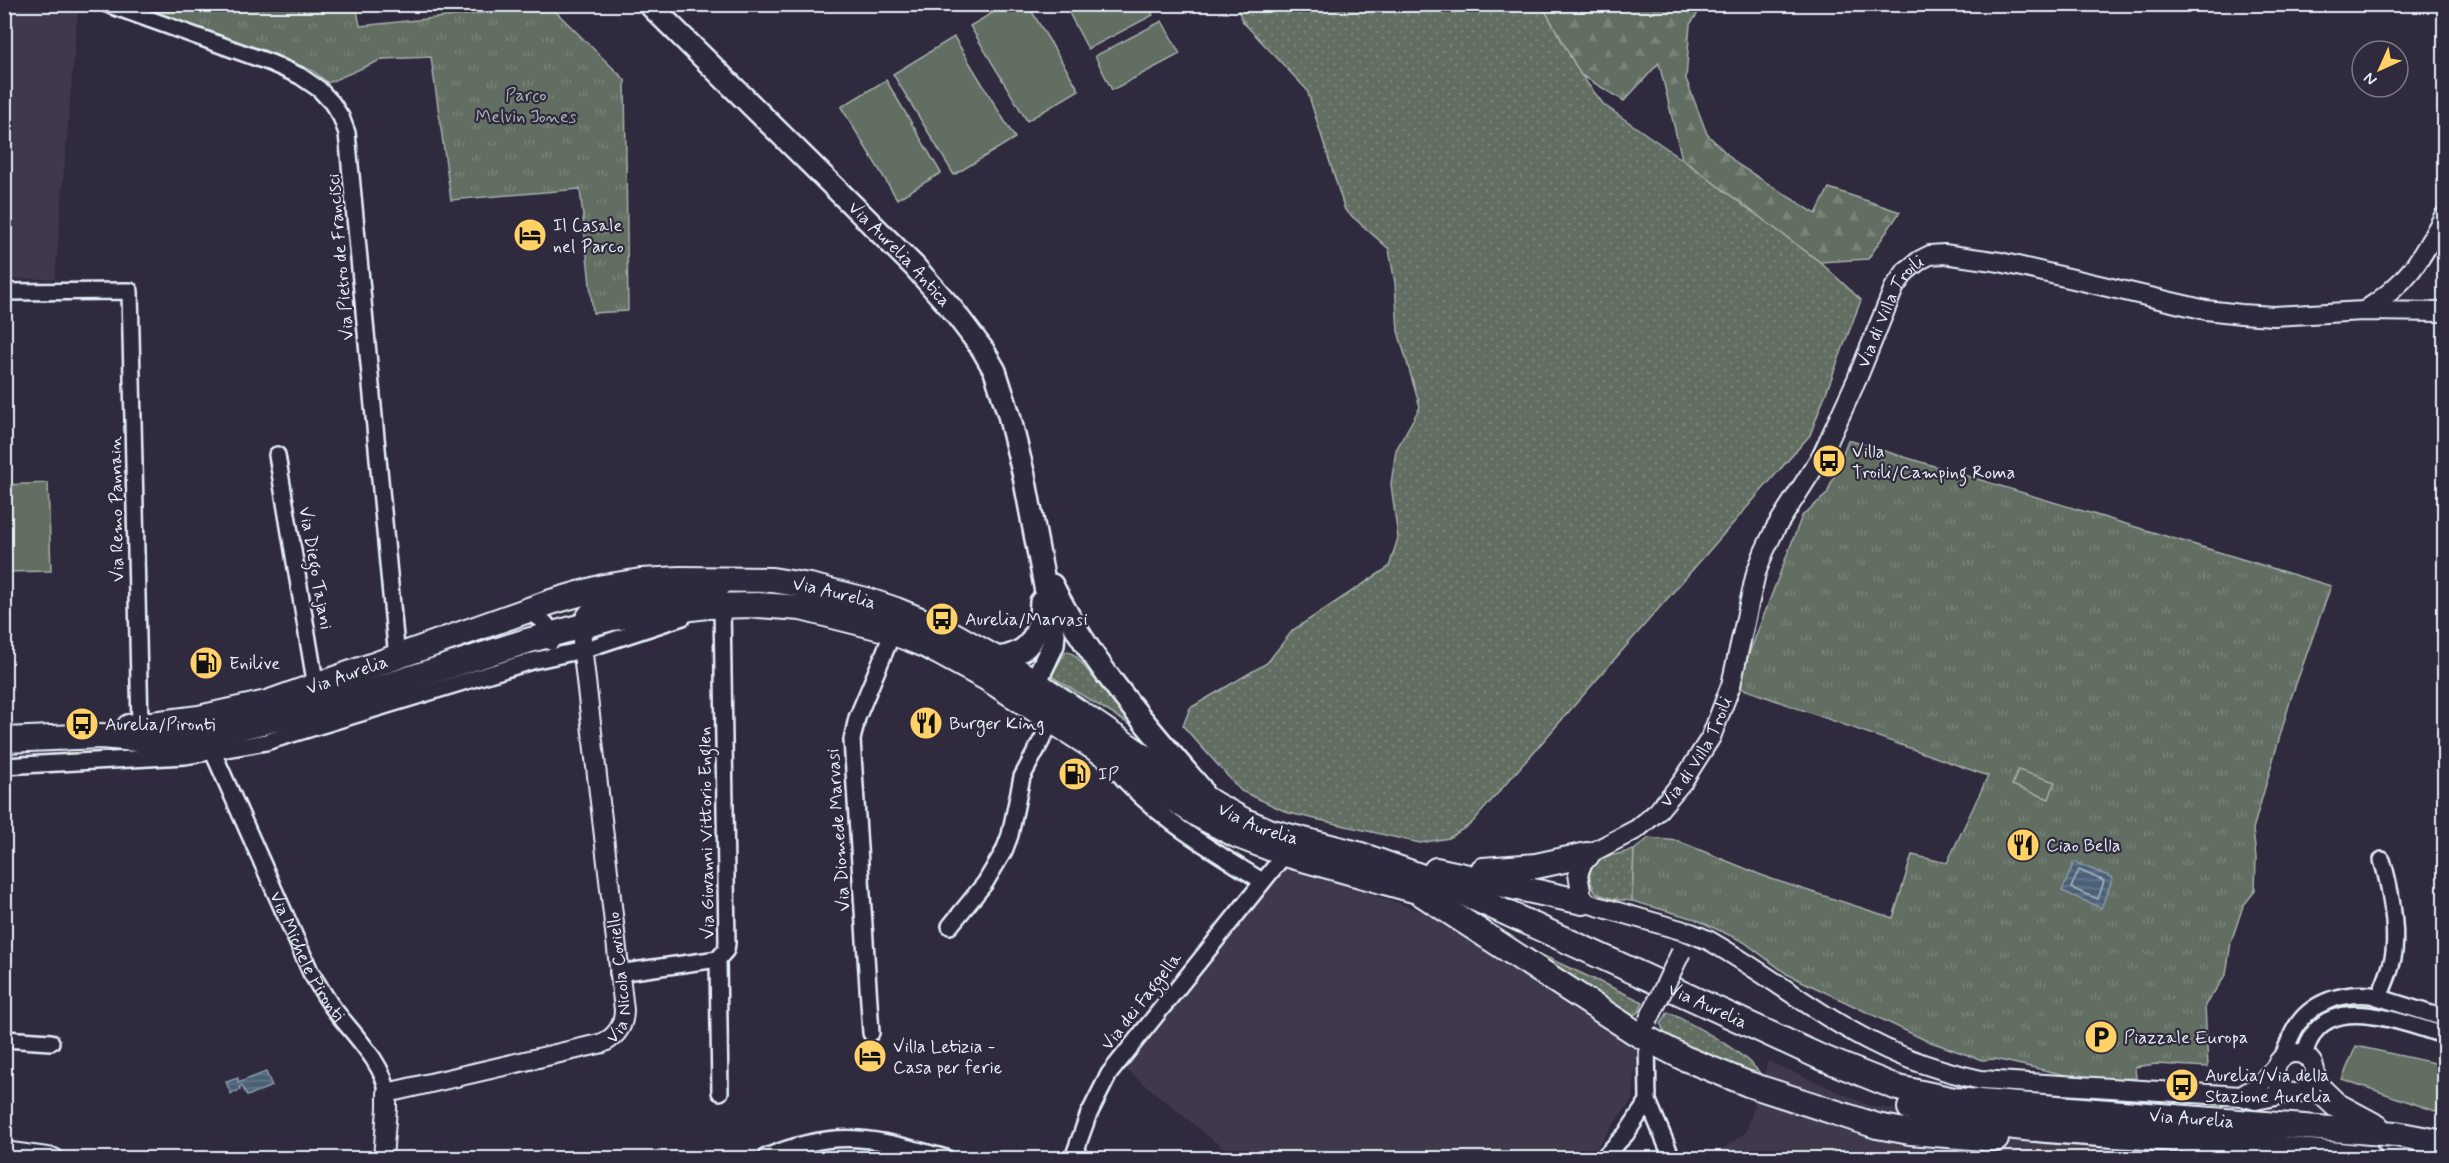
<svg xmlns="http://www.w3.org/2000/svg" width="2449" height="1163" viewBox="0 0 2449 1163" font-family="Mynerve,sans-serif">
<defs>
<pattern id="grass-dots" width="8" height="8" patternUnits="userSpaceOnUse" patternTransform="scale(1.5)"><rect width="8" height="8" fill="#636e62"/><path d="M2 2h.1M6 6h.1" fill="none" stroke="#798379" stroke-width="1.8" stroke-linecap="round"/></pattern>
<pattern id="forest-firs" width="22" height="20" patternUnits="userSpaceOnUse" patternTransform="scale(1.5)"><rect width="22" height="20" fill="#636e62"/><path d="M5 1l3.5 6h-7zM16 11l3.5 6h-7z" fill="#798379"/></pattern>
<pattern id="park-tufts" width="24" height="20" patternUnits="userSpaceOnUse" patternTransform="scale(1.5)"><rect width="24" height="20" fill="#636e62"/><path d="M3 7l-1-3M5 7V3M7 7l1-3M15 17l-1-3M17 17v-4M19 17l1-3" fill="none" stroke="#798379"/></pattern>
<pattern id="water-rules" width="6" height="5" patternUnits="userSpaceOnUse" patternTransform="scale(1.5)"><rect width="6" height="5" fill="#4c6177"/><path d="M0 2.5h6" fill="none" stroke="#66788b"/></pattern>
</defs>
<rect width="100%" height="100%" fill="#2f2a3d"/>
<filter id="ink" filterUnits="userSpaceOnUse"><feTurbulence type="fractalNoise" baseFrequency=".0167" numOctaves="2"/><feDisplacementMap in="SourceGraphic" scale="12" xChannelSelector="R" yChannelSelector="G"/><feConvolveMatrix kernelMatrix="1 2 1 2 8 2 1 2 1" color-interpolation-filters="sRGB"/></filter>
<g filter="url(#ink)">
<path fill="#40374c" d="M71 4 78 8 55 279H5V5Z
M1287 866 1448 920 1637 1044 1633 1099 1596 1148 1572 1158H1235L1122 1066Z
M1768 1061 1871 1106 2097 1141 2256 1158H1709L1746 1132Z"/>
<path fill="url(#grass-dots)" stroke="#a6b0ad" stroke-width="1.5" d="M1236 5H1542L1581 75 1604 105 1682 159 1820 262 1861 300 1810 435 1471 824 1449 838 1420 843 1289 813 1241 791 1183 726 1190 708 1267 663 1293 630 1389 567 1398 538 1391 484 1396 450 1420 407 1398 331 1395 283 1389 249 1345 210 1307 90 1243 22Z
M1068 651 1076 656 1132 726 1051 676 1064 654Z
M1634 850 1632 901 1613 899 1596 893C1588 879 1587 872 1597 859Z
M1518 944 1643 1002 1639 1012 1630 1017Z
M1668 1012C1695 1026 1745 1051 1762 1076L1736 1071 1665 1036 1661 1024Z"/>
<path fill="url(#forest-firs)" stroke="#a6b0ad" stroke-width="1.5" d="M1542 5H1704L1690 24 1686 79 1707 134 1737 164 1816 214 1829 188 1900 212 1868 259 1820 262 1682 159 1659 63 1624 101 1581 75Z"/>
<path fill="url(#park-tufts)" stroke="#a6b0ad" stroke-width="1.5" d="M132 5H356L360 26 492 12V5H549L625 80 628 311 593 313 580 189 451 200 431 57 383 59 328 83 313 71 266 51Z
M1848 440 2331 586 2291 698 2253 829 2256 858 2255 891 2243 906 2231 942 2226 975 2205 1005 2208 1067 2156 1064 2135 1067 2136 1078 2088 1080 1995 1059 1982 1060 1925 1040 1787 974 1744 942 1695 919 1632 901 1634 850 1649 838 1678 841 1771 879 1893 918 1912 855 1947 863 1988 776 1738 687 1745 664 1802 516 1827 494Z"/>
<path fill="#636e62" stroke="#a6b0ad" stroke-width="1.5" d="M1006 5H1028L1079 90 1027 121 970 26Z
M1080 5H1147L1153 15 1088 49 1068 11Z
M1162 21 1180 54 1112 90 1095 56Z
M954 37 1015 138 954 175 893 74Z
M886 80 941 173 897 199 841 107Z
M48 483 51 571 5 572V485Z
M2018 770 2055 782 2049 799 2012 785Z
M2356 1046 2444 1065V1114L2342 1079Z"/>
<path fill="url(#water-rules)" stroke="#8a9bab" stroke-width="1.5" d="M2074 862 2113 878 2101 908 2062 891Z
M266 1072 272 1086 247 1096 242 1086 239 1087 240 1090 231 1094 226 1082 238 1078V1083Z"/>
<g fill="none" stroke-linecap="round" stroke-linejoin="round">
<path stroke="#aab7c4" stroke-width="1.5" d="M2079 870 2104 881 2098 899 2071 888Z"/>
<g stroke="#e8f1f8" stroke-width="20">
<g id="minor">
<path d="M107 4 271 63 300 76 319 89 332 103 341 117 347 133 397 658"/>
<path d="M4 292 130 291 140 725"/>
<path d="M277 455 316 687"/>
<path d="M521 614C538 613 553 624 551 642"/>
<path id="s1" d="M213 752 311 973C318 984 324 995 331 1005 348 1029 385 1063 387 1093"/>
<path d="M4 766 185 756 266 742 532 661 583 650 683 617"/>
<path d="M1113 767C1154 817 1208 847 1262 881"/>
<path d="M950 926 985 883 1004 851 1010 835 1022 777 1052 721"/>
<path d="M618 973 718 959"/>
<path d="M2379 997C2385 983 2392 968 2394 952 2397 926 2390 885 2382 860"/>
<path d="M871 1033 852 740 857 718 893 632"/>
<path d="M4 1039 51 1042"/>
<path d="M2304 1055C2306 1050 2308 1043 2311 1038 2334 993 2409 1025 2444 1035"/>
<path d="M2280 1061C2287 1050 2289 1038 2296 1027 2311 1002 2343 992 2371 995L2444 1018"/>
<path d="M720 1092 718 959 726 950 727 943 722 605"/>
<path d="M1648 1101 1672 1158"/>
<path d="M766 1157C837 1127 875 1138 946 1158"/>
<path d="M1073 1158 1088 1116 1109 1074 1285 854"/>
<path d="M1603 1158 1626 1134 1648 1101 1647 1040"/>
</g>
</g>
<g stroke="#e8f1f8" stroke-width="22">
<g id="tertiary">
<path d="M2364 311C2408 283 2420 261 2444 216"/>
<circle cx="2295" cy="1073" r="20"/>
<path id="s2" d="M2291 1093 2256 1100 2241 1096 1981 1080C1945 1072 1909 1061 1876 1044 1817 1015 1765 972 1708 940L1691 933 1583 902 1578 874 1584 859 1587 855 1637 829 1657 812 1683 781 1711 737 1731 685 1756 573 1764 552 1775 529 1822 455 1857 379 1894 288 1906 271 1920 260 1930 255 1944 254 2000 262 2206 310 2241 314 2274 316 2363 311 2444 312"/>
<path d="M2241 1096 2260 1084 2276 1067"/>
<path d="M4 1151 54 1158"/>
<path id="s3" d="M383 1158 387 1108V1093L603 1043C617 1036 624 1025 624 1010L584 663C582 639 575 614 602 604L721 587"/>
</g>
</g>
<g stroke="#e8f1f8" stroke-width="26">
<g id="secondary">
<path id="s4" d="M649 4 914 266 952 309 983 350 995 371 1009 415 1024 476 1054 634 1053 645 1029 696"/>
<path d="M1052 585C1090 662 1145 724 1201 789"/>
<path d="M997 658C1031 655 1040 633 1041 602"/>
</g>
</g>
<g stroke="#e8f1f8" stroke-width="28">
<g id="primary">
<path id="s5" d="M129 727 199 718 267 703 551 602 603 587 641 581 680 579 772 580 810 586 866 600 896 610 945 630 1018 671 1212 803"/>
<path d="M4 740 101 736 148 740 201 736 305 712 527 641 612 618 707 606 758 605 801 608 881 628 925 645 988 679 1198 815 1236 835 1285 854"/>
</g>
</g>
<g stroke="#e8f1f8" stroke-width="28">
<g id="trunk">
<path id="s6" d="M1212 803 1245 821 1269 831 1358 854 1448 886 1818 1056 1898 1088 1954 1100 2396 1134 2444 1143"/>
<path d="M1285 854 1417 891 1437 898"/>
<path d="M1436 870 1583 902"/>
<path d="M1483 870 1536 866 1587 855"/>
<path d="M1422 894 1636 1033 1684 1058 1748 1084 1877 1126 1910 1132 1996 1139"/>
<path d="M2313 1083 2336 1105 2377 1127"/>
<path d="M1910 1108C1992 1130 2076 1132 2160 1138 2230 1143 2300 1151 2370 1158"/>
</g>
</g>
<use href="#minor" stroke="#2f2a3d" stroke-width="15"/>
<use href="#tertiary" stroke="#2f2a3d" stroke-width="18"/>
<use href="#secondary" stroke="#2f2a3d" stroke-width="21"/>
<use href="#primary" stroke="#2f2a3d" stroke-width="24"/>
<use href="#trunk" stroke="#2f2a3d" stroke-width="24"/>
<g stroke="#e8f1f8" stroke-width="22" stroke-linecap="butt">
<path id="tertiary-bridge" d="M1648 1021 1681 952"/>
</g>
<use href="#tertiary-bridge" stroke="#2f2a3d" stroke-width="18"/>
</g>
</g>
<defs>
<g id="hotel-disc" transform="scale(1.725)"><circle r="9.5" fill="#ffd166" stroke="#2f2a3d"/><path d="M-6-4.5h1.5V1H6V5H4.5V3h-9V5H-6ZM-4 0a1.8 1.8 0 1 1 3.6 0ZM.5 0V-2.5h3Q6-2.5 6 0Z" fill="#111"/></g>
<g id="bus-disc" transform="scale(1.725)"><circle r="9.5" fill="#ffd166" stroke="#2f2a3d"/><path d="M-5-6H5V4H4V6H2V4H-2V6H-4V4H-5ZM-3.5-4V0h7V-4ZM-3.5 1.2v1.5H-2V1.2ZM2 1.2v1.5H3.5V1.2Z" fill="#111"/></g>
<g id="fuel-disc" transform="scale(1.725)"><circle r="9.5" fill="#ffd166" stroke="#2f2a3d"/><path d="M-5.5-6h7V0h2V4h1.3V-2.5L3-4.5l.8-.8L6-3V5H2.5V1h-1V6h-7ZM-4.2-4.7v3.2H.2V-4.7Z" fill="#111"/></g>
<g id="restaurant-disc" transform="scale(1.725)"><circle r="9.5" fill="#ffd166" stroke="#2f2a3d"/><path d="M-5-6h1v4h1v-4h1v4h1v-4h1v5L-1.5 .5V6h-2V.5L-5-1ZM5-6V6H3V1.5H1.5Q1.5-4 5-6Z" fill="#111"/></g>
<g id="parking-disc" transform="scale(1.725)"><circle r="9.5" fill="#ffd166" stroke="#2f2a3d"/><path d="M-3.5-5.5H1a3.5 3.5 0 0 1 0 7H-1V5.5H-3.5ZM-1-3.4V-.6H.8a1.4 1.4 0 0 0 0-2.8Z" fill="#111"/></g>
</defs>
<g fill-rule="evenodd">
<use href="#hotel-disc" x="530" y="235"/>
<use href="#bus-disc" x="1829" y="461"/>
<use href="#bus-disc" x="942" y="619"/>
<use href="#fuel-disc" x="206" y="663"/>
<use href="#restaurant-disc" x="926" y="723"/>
<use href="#bus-disc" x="82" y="724"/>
<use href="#fuel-disc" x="1075" y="774"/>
<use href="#restaurant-disc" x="2023" y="845"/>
<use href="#parking-disc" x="2101" y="1037"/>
<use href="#hotel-disc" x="870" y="1056"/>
<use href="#bus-disc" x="2182" y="1085"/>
</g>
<g text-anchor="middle" stroke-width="4.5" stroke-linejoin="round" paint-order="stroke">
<g font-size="18" fill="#acb6b4" stroke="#2f2a3d">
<text x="526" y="101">Parco<tspan x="526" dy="21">Melvin Jones</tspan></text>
</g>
<g font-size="18" fill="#e8f1f8" stroke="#2f2a3d" text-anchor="start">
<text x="553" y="231">Il Casale<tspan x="553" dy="21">nel Parco</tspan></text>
<text x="1852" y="457">Villa<tspan x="1852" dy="21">Troili/Camping Roma</tspan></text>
<text x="965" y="625">Aurelia/Marvasi</text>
<text x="229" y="669">Enilive</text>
<text x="949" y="729">Burger King</text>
<text x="105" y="730">Aurelia/Pironti</text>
<text x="1098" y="780">IP</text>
<text x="2046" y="851">Ciao Bella</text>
<text x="2124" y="1043">Piazzale Europa</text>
<text x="893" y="1052">Villa Letizia -<tspan x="893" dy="21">Casa per ferie</tspan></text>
<text x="2205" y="1081">Aurelia/Via della<tspan x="2205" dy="21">Stazione Aurelia</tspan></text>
</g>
<g font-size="18" fill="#e8f1f8" stroke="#2f2a3d">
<text dy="6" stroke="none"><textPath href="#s4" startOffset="354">Via Aurelia Antica</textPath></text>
<text transform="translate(340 257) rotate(-95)" y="6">Via Pietro de Francisci</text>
<text dy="6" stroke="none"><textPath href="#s2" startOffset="1442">Via di Villa Troili</textPath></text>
<text transform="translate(116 509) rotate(-91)" y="6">Via Remo Pannain</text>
<text transform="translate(316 568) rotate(80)" y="6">Via Diego Tajani</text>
<text dy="6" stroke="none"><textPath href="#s5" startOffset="729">Via Aurelia</textPath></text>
<text dy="6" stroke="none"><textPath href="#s5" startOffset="225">Via Aurelia</textPath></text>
<text dy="6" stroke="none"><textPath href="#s2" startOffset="956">Via di Villa Troili</textPath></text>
<text dy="6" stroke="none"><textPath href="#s6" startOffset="51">Via Aurelia</textPath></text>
<text transform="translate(838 830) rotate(-94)" y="6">Via Diomede Marvasi</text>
<text transform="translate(706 833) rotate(-91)" y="6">Via Giovanni Vittorio Englen</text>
<text dy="6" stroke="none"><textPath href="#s1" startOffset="225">Via Michele Pironti</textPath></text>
<text dy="6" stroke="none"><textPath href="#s3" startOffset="360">Via Nicola Coviello</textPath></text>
<text transform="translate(1141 1001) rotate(-52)" y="6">Via dei Faggella</text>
<text dy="6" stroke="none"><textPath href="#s6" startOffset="537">Via Aurelia</textPath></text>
<text dy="6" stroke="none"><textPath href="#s6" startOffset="1040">Via Aurelia</textPath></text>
</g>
</g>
<rect width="2449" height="1163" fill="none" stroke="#2f2a3d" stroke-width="24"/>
<rect x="12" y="12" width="2425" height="1139" fill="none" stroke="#e8f1f8" stroke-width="2" filter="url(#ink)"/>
<g transform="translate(2380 69) rotate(225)"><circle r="28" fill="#2f2a3d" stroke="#797a88" stroke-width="1.5"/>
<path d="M0-4.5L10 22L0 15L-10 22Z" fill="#ffd166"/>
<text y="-9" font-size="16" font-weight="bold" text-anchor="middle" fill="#e8f1f8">N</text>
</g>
</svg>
